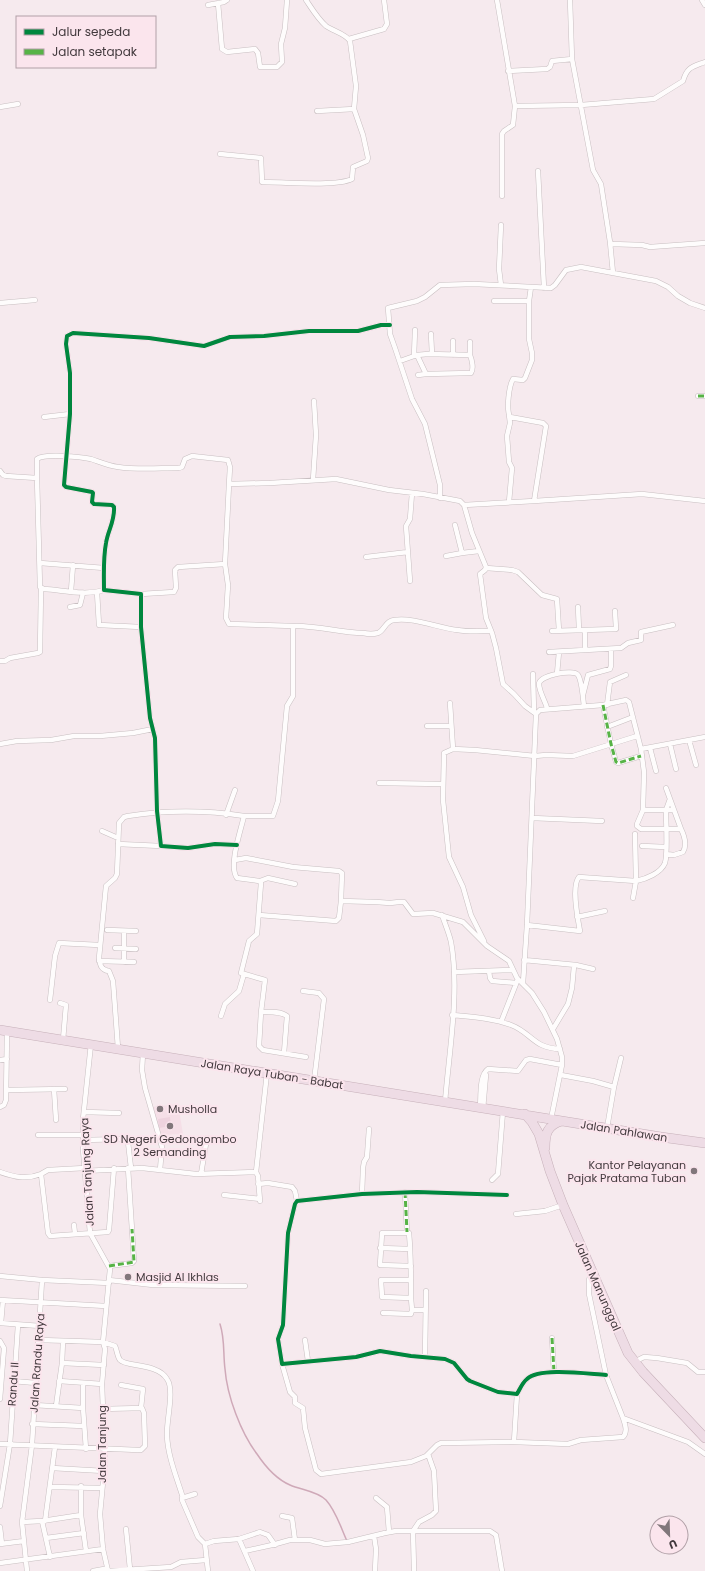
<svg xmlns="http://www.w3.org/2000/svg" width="705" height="1571" viewBox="0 0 705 1571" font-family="Poppins,sans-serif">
<rect width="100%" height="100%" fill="#f6eaee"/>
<path fill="#f5dfe7" d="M178 1104 183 1134 161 1135 152 1107Z"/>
<path fill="#eed3de" d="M170 1117 171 1126 159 1128 158 1119Z"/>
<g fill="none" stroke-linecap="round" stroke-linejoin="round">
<path stroke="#cfa9b8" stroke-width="1.5" d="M220 1324C225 1339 223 1354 225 1369 227 1396 241 1433 257 1454 265 1466 276 1479 290 1485 301 1490 317 1491 326 1500 336 1511 341 1528 347 1541"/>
<g stroke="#c8bfc1" stroke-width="5.5">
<path id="street" d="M497 0 515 106 513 125 504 131 502 134V196
M570 0 572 59 593 170 601 184 610 242 612 244 642 245 650 247 705 243
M702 0 705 5
M218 3 222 49 227 52 255 49 258 53 260 67H277L282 62 281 44 285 28 287 0
M208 5 224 2 227 0
M349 39 384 29 387 24 384 0
M508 71 547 69 550 67 552 61 572 59
M515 106 581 105 654 99 683 81C687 67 692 67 705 62
M0 107 18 104
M317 111 354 109
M220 154 261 158 262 182C282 182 335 187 352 179L353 167 367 161 368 158 363 135 354 109 356 86 350 41C346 34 333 31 326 26 318 19 312 9 306 0
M538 171 544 288
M501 225 499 269 501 285
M610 242 613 273
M494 301H529
M0 303 35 300
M431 334 432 354
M453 341V355
M470 355V342
M414 356 415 330
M400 361 417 355 428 354 470 355C472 360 474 369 471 373L426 374 417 355
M418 375 426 374
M698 396H705
M509 415 510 423 507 436 509 462 512 468 509 502
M44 417 70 414
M0 471 3 475 6 476 37 478V459C45 453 81 457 91 459 100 462 109 466 118 467 138 470 159 468 179 468L182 467 185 459 192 456 228 460 230 467 229 484 225 564 178 567 175 570 176 588 174 592 141 594
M37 478 40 587 44 589C63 590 85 596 104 590
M313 480 316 435 314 401
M229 484 270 483 336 479 389 490 423 494 460 501 464 505 472 533 486 567 485 570 480 574 486 618 492 633 496 648 503 684 514 694 525 706 536 714
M440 498V485L425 424 412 399 395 348 390 334 388 308 417 301 425 297 440 285 474 284 551 288 555 285 566 270 581 267 656 281 668 287 678 296 690 303 705 308
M534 501 642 494 705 501
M464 505 534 501 546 426 543 423 510 417C506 409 509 386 513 379L523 380 525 378 532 360V353L529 339V301L531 287
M455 525 462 553 479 551
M446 556 462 553
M366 557 408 552
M40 563 104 568
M225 564 228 585 226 618 229 624 293 626
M486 568 512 570 518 572 542 595 557 599 559 631
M410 581 406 526 410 519 412 493
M71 591 73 565
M97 592 99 625 141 627
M70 607 80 605 83 593
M578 607 579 630
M585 630V650
M552 631 616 629 615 611
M549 652 621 648 628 643 641 640V632L673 625
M0 661H5L10 658 38 653 40 652 41 588
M533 674 534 712
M557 674 559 652
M583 695 588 675 610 669 611 666V649
M450 703 453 749
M603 705 611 744 616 762 618 763 641 756
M607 705 610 682 626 675
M547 708C545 701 539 691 539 684 539 675 574 669 578 675 582 681 583 699 584 706
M427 726H451
M607 727 633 717
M689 740 696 765
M0 744 17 741 51 740 74 736H100L133 733 153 729
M670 744 676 769
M650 748 656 771
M641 749 705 737
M379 783 442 784
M670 799 681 829
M643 810H666L670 799 666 788
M226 815 235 790
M244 816H273L278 801 287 706 293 696V626C317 625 340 633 363 633 368 634 374 634 378 633 385 630 385 621 394 620 414 617 438 628 457 630 469 632 480 631 491 631
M532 818 602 821
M102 831 118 838
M118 844 161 846
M237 845 215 844 188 848 161 846 157 811 155 738 150 718 141 627V594L104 590C104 574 103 559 106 543 108 530 115 521 114 507L112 505 94 504 92 502 93 493 92 492 66 487 64 485 70 414V373L66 344 67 336 73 333 149 338 204 346 230 337 264 336 309 331H358L381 325H390
M642 846 666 847
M235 860 246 858 293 867 339 871 342 873 341 901
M260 881 268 878 295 884
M633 898 636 881 635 834
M259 915 336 921 339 918 341 901 376 902 390 903 399 902H404L413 914 433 913 463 922 487 946 509 961 517 978 532 993 544 1012 557 1039 562 1057V1065L551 1119
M442 915C445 924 449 933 451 942 460 991 449 1052 445 1102
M577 917 605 911
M527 925 580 931C578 920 571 886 579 877L636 881C646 879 661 873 665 863 668 854 666 822 666 810H673
M107 930 136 931
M484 941 471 915 463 887 449 857 443 800 444 753 453 749 475 750 535 756 546 755 573 756 637 736
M115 948 136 949
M524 960 576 965 593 969
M99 961 134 962
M124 962V931
M489 971 490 978 492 981 516 983
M454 972 513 970
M523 983 527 925 536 714 540 710 603 705 626 700 629 702 641 749 644 772 643 810 637 824V826L641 829H681C684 835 687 845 683 852L674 855 666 854
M303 991 319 993 324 999 314 1081
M50 1000 55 956 59 943 99 945
M60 1003 66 1005 63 1040
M261 1012C269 1012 280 1011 287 1016L284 1053
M452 1015C472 1017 492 1018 511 1025 532 1033 533 1048 560 1049
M221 1016 225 1004 239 991 244 974
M501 1022 518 979
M553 1029 568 1004 572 988 574 966
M91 1044 83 1119V1149L90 1233 110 1269 103 1342 105 1349 102 1384 105 1461 100 1514 103 1549 108 1571
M118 1048 113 981 109 971C101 970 100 965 99 958L106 886 115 878 117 874 119 823 124 817 128 816C167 810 205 810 244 816 241 830 228 866 237 878L259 881 261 883 257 934 249 941 241 973 265 980 261 1012 259 1046 263 1050 306 1057
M143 1053 142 1070 145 1088 162 1147 160 1170
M0 1060 7 1059
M561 1075 593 1081 614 1087
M54 1089 56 1120
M7 1090 65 1089
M0 1107 4 1105 6 1100 7 1031
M480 1108C481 1097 479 1075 488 1069L518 1071 526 1060 530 1059 562 1065
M483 1109 486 1075
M84 1112 119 1113
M607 1128 614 1087 621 1058
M38 1135H83
M83 1140 126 1139 128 1142 131 1168
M85 1168 48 1170 41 1174 48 1233 50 1236 108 1232 109 1230 114 1168
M85 1171 142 1168 196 1174 256 1172
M0 1172C15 1177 26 1180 41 1174
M201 1174 207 1138
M492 1180 498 1174 503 1111
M258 1184 268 1183 292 1187 295 1191 297 1201
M405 1192 407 1232
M362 1194 363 1168 364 1162 367 1157 369 1129
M224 1195 260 1199
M507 1195 417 1192 362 1194 297 1201 295 1204 288 1233 283 1325 278 1339 282 1364 356 1357 380 1351 411 1356 445 1359 454 1363 467 1379 470 1381 498 1392 517 1394C520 1389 522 1383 527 1379 540 1367 588 1374 606 1375
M260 1201 258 1176 256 1172 267 1073
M516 1214 545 1211 563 1205
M74 1225 75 1234
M380 1248 410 1249
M109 1266 132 1263 134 1261 128 1168
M411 1266 380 1265 382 1233H409C411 1254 411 1276 411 1298
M591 1273 589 1280V1294L606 1375 623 1418 688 1442 705 1454
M0 1276 42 1280 109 1283
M109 1280 153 1285 245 1286
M0 1300 106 1306
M412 1310H425
M383 1313 411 1314 412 1310 411 1298 382 1297 381 1280H411
M0 1323 40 1326
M1 1323 3 1300
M552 1338 554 1372
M40 1340 103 1342 115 1346C117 1350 117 1356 120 1360 126 1367 158 1363 167 1379 175 1390 166 1421 167 1436 168 1457 177 1478 183 1498
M305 1340 308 1361
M0 1341 4 1348 0 1399
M425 1357 426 1291
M634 1362 644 1357 657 1358 687 1363 698 1372H705
M62 1363 104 1365
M282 1364 290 1392 295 1397V1403L303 1408 305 1428 316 1470 321 1474 411 1462 426 1456 437 1445 441 1443 514 1442 517 1394
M13 1381 36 1383
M59 1381 102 1384
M83 1383V1408L86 1449
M121 1385 143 1389 141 1408
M34 1405 83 1408
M56 1406 62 1363 63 1341
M32 1424 84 1426
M514 1442 568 1444 581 1440 623 1437C628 1432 625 1424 623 1418
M0 1444 138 1450H141L145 1446 144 1413 142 1408 102 1409
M52 1468 104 1471
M81 1486V1515L86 1551
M50 1487 102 1488
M195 1494 182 1498V1500L198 1537 205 1544
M376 1498 387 1507 389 1532
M0 1506 10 1444 18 1325
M282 1516 292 1518 295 1540
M42 1521 50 1557
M45 1521 55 1447
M22 1522 42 1521 81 1515
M0 1527 2 1544
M126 1529 130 1569
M374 1536 376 1549 375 1571
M46 1538 84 1533
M239 1539 260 1532 268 1535 275 1545
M0 1544 24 1541
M245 1551 272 1545 290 1540H310L325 1544 348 1542 385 1533 396 1531H490L496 1535 502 1571
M0 1563 103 1549
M414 1570 413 1531 419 1522 432 1515 436 1511 434 1471 428 1454
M27 1571 22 1522 32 1445 42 1280
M93 1571 104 1569 108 1571 171 1567 181 1562 206 1560
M208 1571 205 1544 214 1541 239 1539 253 1571"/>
</g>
<g stroke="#c6b0b9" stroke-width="10">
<path id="highway" d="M0 1030 661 1137 705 1143
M525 1114 532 1122 539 1134 550 1171 563 1205 628 1353 643 1372 705 1438
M545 1148C545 1134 547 1125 562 1121"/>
</g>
<use href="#street" stroke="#fefcfc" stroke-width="4.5"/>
<use href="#highway" stroke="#eedce5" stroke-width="9"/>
<path stroke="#57b346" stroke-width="3" stroke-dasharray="6 3" stroke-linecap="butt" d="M698 396H705
M603 705 611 744 616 762 618 763 641 756
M405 1192 407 1232
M109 1266 134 1262 132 1229
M552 1338 554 1372"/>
<g stroke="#fbe5ed" stroke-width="6">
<path id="cycleway" d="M237 845 215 844 188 848 161 846 157 811 155 738 150 718 141 627V594L104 590C104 574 103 559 106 543 108 530 115 521 114 507L112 505 94 504 92 502 93 493 92 492 66 487 64 485 70 414V373L66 344 67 336 73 333 149 338 204 346 230 337 264 336 309 331H358L381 325H390
M507 1195 417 1192 362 1194 297 1201 295 1204 288 1233 283 1325 278 1339 282 1364 356 1357 380 1351 411 1356 445 1359 454 1363 467 1379 470 1381 498 1392 517 1394C520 1389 522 1383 527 1379 540 1367 588 1374 606 1375"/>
</g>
<use href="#cycleway" stroke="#00873e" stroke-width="4"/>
</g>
<g fill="#81777b" stroke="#fbe5ed" stroke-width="1.5">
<circle cx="160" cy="1109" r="4"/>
<circle cx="170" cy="1126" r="4"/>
<circle cx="694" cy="1171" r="4"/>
<circle cx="128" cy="1277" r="4"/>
</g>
<g text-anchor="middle" stroke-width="4" stroke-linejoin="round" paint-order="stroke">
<g font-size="11" fill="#42393d" stroke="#fbe5ed">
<text transform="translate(272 1074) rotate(9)" y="4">Jalan Raya Tuban - Babat</text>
<text transform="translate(624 1131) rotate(9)" y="4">Jalan Pahlawan</text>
<text transform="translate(87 1172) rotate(-93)" y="4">Jalan Tanjung Raya</text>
<text transform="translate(598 1286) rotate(66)" y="4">Jalan Manunggal</text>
<text transform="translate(37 1363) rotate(-86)" y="4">Jalan Randu Raya</text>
<text transform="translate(13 1384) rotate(-86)" y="4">Randu II</text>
<text transform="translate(102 1444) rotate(-90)" y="4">Jalan Tanjung</text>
</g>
<g font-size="11" fill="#42393d" stroke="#fbe5ed" text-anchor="start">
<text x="168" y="1113">Musholla</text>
<text x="170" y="1143" text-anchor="middle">SD Negeri Gedongombo<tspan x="170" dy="13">2 Semanding</tspan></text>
<text x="686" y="1169" text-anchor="end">Kantor Pelayanan<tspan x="686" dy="13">Pajak Pratama Tuban</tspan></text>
<text x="136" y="1281">Masjid Al Ikhlas</text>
</g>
</g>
<rect x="16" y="16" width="140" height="52" fill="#fbe5ed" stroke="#b1a0a7"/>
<rect x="24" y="29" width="20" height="6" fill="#00873e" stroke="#b1a0a7"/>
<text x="52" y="36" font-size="12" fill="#42393d">Jalur sepeda</text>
<rect x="24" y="49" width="20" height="6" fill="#57b346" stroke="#b1a0a7"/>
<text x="52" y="56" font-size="12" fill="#42393d">Jalan setapak</text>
<g transform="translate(669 1535) rotate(157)"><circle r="19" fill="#fbe5ed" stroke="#b1a0a7"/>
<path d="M0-3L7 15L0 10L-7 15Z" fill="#81777b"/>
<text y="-6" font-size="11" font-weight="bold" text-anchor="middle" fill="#42393d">U</text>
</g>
</svg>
